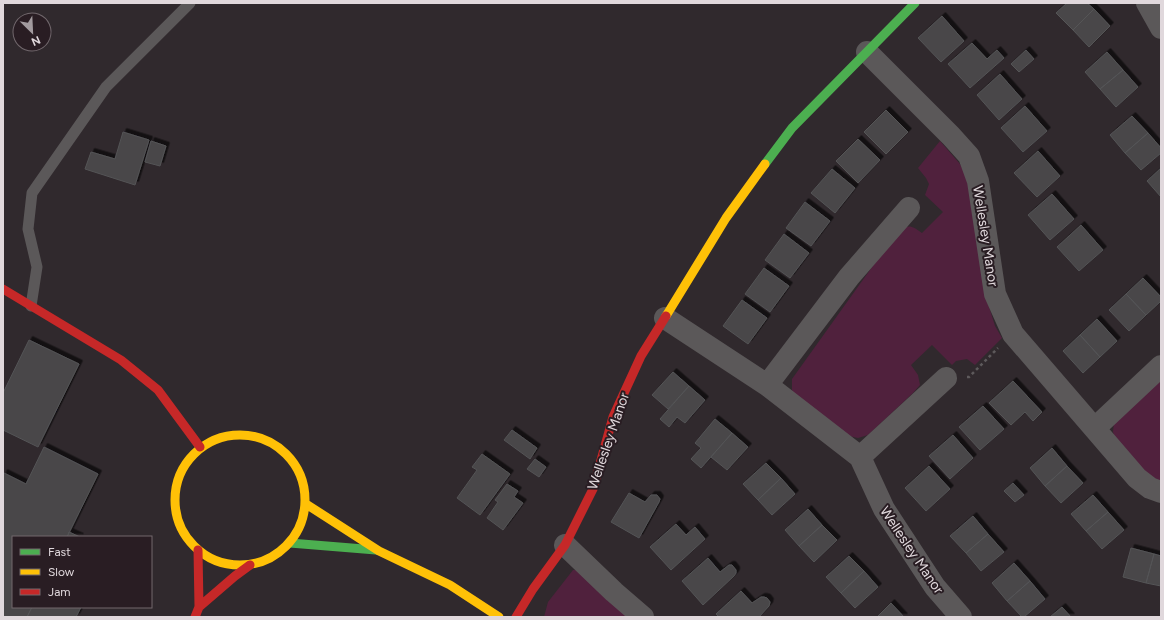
<svg xmlns="http://www.w3.org/2000/svg" width="1164" height="620" viewBox="0 0 1164 620" font-family="Figtree,sans-serif">
<defs>
<filter id="shadow"><feDropShadow dx="3.5" dy="-3.5" stdDeviation="0" flood-color="#0009"/></filter>
</defs>
<rect width="100%" height="100%" fill="#30292d"/>
<path fill="#50213d" d="M940 141 960 164 972 188 987 300 995 326 1002 338 975 365 967 359 956 361 952 365 932 345 911 365 918 375 920 385 913 393 868 435 858 438 844 435 797 401 792 390V379L895 235C907 225 909 223 922 233L943 212 925 195 929 184 926 178 918 168Z
M1161 377V482L1146 475 1116 441 1113 432 1114 422Z
M573 570H579L629 617H544L548 602Z"/>
<path fill="#484749" stroke="#545456" filter="url(#shadow)" d="M1067 3H1087L1094 9 1073 30 1056 13Z
M1094 9 1110 26 1089 47 1073 30Z
M942 16 964 41 941 62 918 38Z
M972 43 987 59 997 50 1004 58 970 88 948 64Z
M1026 50 1034 59 1019 72 1011 64Z
M1107 52 1123 70 1100 89 1085 72Z
M1123 70 1138 87 1116 107 1100 89Z
M1000 74 1022 99 999 120 977 95Z
M1025 106 1047 131 1023 152 1001 128Z
M886 110 908 132 886 154 864 132Z
M1132 116 1148 133 1125 153 1110 135Z
M123 132 149 140 135 185 85 169 91 152 115 159Z
M1148 133 1161 148V153L1141 170 1125 153Z
M858 139 880 160 858 183 836 161Z
M151 141 166 146 160 166 145 162Z
M1038 151 1060 176 1037 197 1014 173Z
M1161 168V197L1147 181Z
M832 169 855 188 835 213 811 193Z
M1052 194 1074 219 1050 240 1028 215Z
M805 202 830 221 811 246 786 228Z
M1081 225 1103 250 1079 271 1057 247Z
M784 234 809 253 790 278 765 260Z
M764 268 789 286 770 312 745 294Z
M1143 278 1161 297V301L1146 315 1126 294Z
M1126 294 1146 315 1129 331 1109 310Z
M742 300 767 318 748 344 723 326Z
M1097 319 1117 341 1100 357 1080 335Z
M1080 335 1100 357 1083 373 1063 351Z
M29 340 79 364 38 447 3 430V393Z
M673 372 689 386 668 409 652 395Z
M1013 381 1042 412 1033 421 1025 412 1011 425 989 403Z
M689 386 705 400 685 423 677 417 669 427 660 419Z
M983 406 1004 429 980 450 959 427Z
M715 419 732 433 701 468 691 459 701 448 695 443Z
M512 430 537 448 530 459 504 440Z
M732 433 748 447 727 470 711 457Z
M953 435 973 458 950 479 929 456Z
M44 447 98 474 67 537H13V607H32L27 617H3V475L4 473 26 484Z
M1052 448 1067 466 1045 486 1030 468Z
M482 454 510 474 480 515 457 498 477 470 472 467Z
M535 459 546 467 539 477 527 469Z
M766 463 781 478 758 500 743 484Z
M929 466 950 489 926 511 905 488Z
M1067 466 1083 483 1061 503 1045 486Z
M781 478 795 494 772 515 758 500Z
M1013 483 1024 495 1015 502 1004 491Z
M507 484 518 491 514 497 523 503 503 530 487 518 498 502 495 500Z
M629 493 645 502 651 495H657L660 499 659 502 639 538 611 522Z
M1093 495 1108 512 1086 531 1071 514Z
M808 509 822 525 799 546 785 530Z
M1108 512 1124 530 1102 549 1086 531Z
M973 516 988 534 966 553 950 536Z
M676 524 686 535 695 527 705 539 671 570 650 547Z
M822 525 837 540 814 562 799 546Z
M69 532 80 537H67Z
M988 534 1004 552 981 571 966 553Z
M1131 548 1154 554 1146 583 1123 577Z
M1154 554 1161 556V586L1146 583Z
M849 556 864 571 841 593 826 577Z
M708 558 720 572 729 565H732L736 570V573L734 576 703 605 682 581Z
M1014 563 1030 581 1007 601 992 583Z
M864 571 878 587 855 608 841 593Z
M1030 581 1045 599 1024 617H1022L1007 601Z
M741 591 752 603 761 597H764L767 598 770 602 769 606 759 617H719L716 614Z
M891 603 904 617H877Z
M32 607H81L76 617H27Z
M1062 607 1071 617H1050Z"/>
<g fill="none" stroke-linecap="round" stroke-linejoin="round">
<path stroke="#5e5a5c" stroke-width="2.5" stroke-dasharray="3 3" stroke-linecap="butt" d="M967 377H969L998 348"/>
<path stroke="#5b5859" stroke-width="11" d="M31 306 37 267 28 229 32 193 106 87 190 3"/>
<path stroke="#5b5859" stroke-width="22" d="M1147 3 1161 28
M867 52 951 136 969 156 978 181 995 294 1013 334 1137 478 1150 488 1161 492
M665 318 767 385 860 457 884 509 935 587 961 617
M767 385 849 277 909 208
M1095 428 1161 366
M860 457 946 378
M565 545 614 592 643 617"/>
<path stroke="#4caf50" stroke-width="9" d="M765 164 792 128 915 3
M290 543 376 550"/>
<path stroke="#ffc107" stroke-width="9" d="M666 316 726 218 765 164
M175 500a65 65 0 1 1 130 0a65 65 0 1 1-130 0Z
M306 504 379 551 450 585 499 617"/>
<path stroke="#c62828" stroke-width="9" d="M3 289 121 360 158 390 200 447
M198 550 199 607
M195 617 199 607 235 576 250 565
M516 617 533 589 565 545 593 489 613 417 641 356 666 316"/>
</g>
<g text-anchor="middle" stroke-width="4" stroke-linejoin="round" paint-order="stroke">
<g font-size="14" fill="#e0d8dc" stroke="#291d23">
<text transform="translate(986 236) rotate(81)" y="5">Wellesley Manor</text>
<text transform="translate(608 441) rotate(-71)" y="5">Wellesley Manor</text>
<text transform="translate(912 550) rotate(56)" y="5">Wellesley Manor</text>
</g>
</g>
<rect width="1164" height="620" fill="none" stroke="#e0d8dc" stroke-width="8"/>
<rect x="12" y="536" width="140" height="72" fill="#291d23" stroke="#72686d"/>
<rect x="20" y="549" width="20" height="6" fill="#4caf50" stroke="#72686d"/>
<text x="48" y="556" font-size="12" fill="#e0d8dc">Fast</text>
<rect x="20" y="569" width="20" height="6" fill="#ffc107" stroke="#72686d"/>
<text x="48" y="576" font-size="12" fill="#e0d8dc">Slow</text>
<rect x="20" y="589" width="20" height="6" fill="#c62828" stroke="#72686d"/>
<text x="48" y="596" font-size="12" fill="#e0d8dc">Jam</text>
<g transform="translate(32 32) rotate(156)"><circle r="19" fill="#291d23" stroke="#72686d"/>
<path d="M0-3L7 15L0 10L-7 15Z" fill="#a29b9f"/>
<text y="-6" font-size="11" font-weight="bold" text-anchor="middle" fill="#e0d8dc">N</text>
</g>
</svg>
